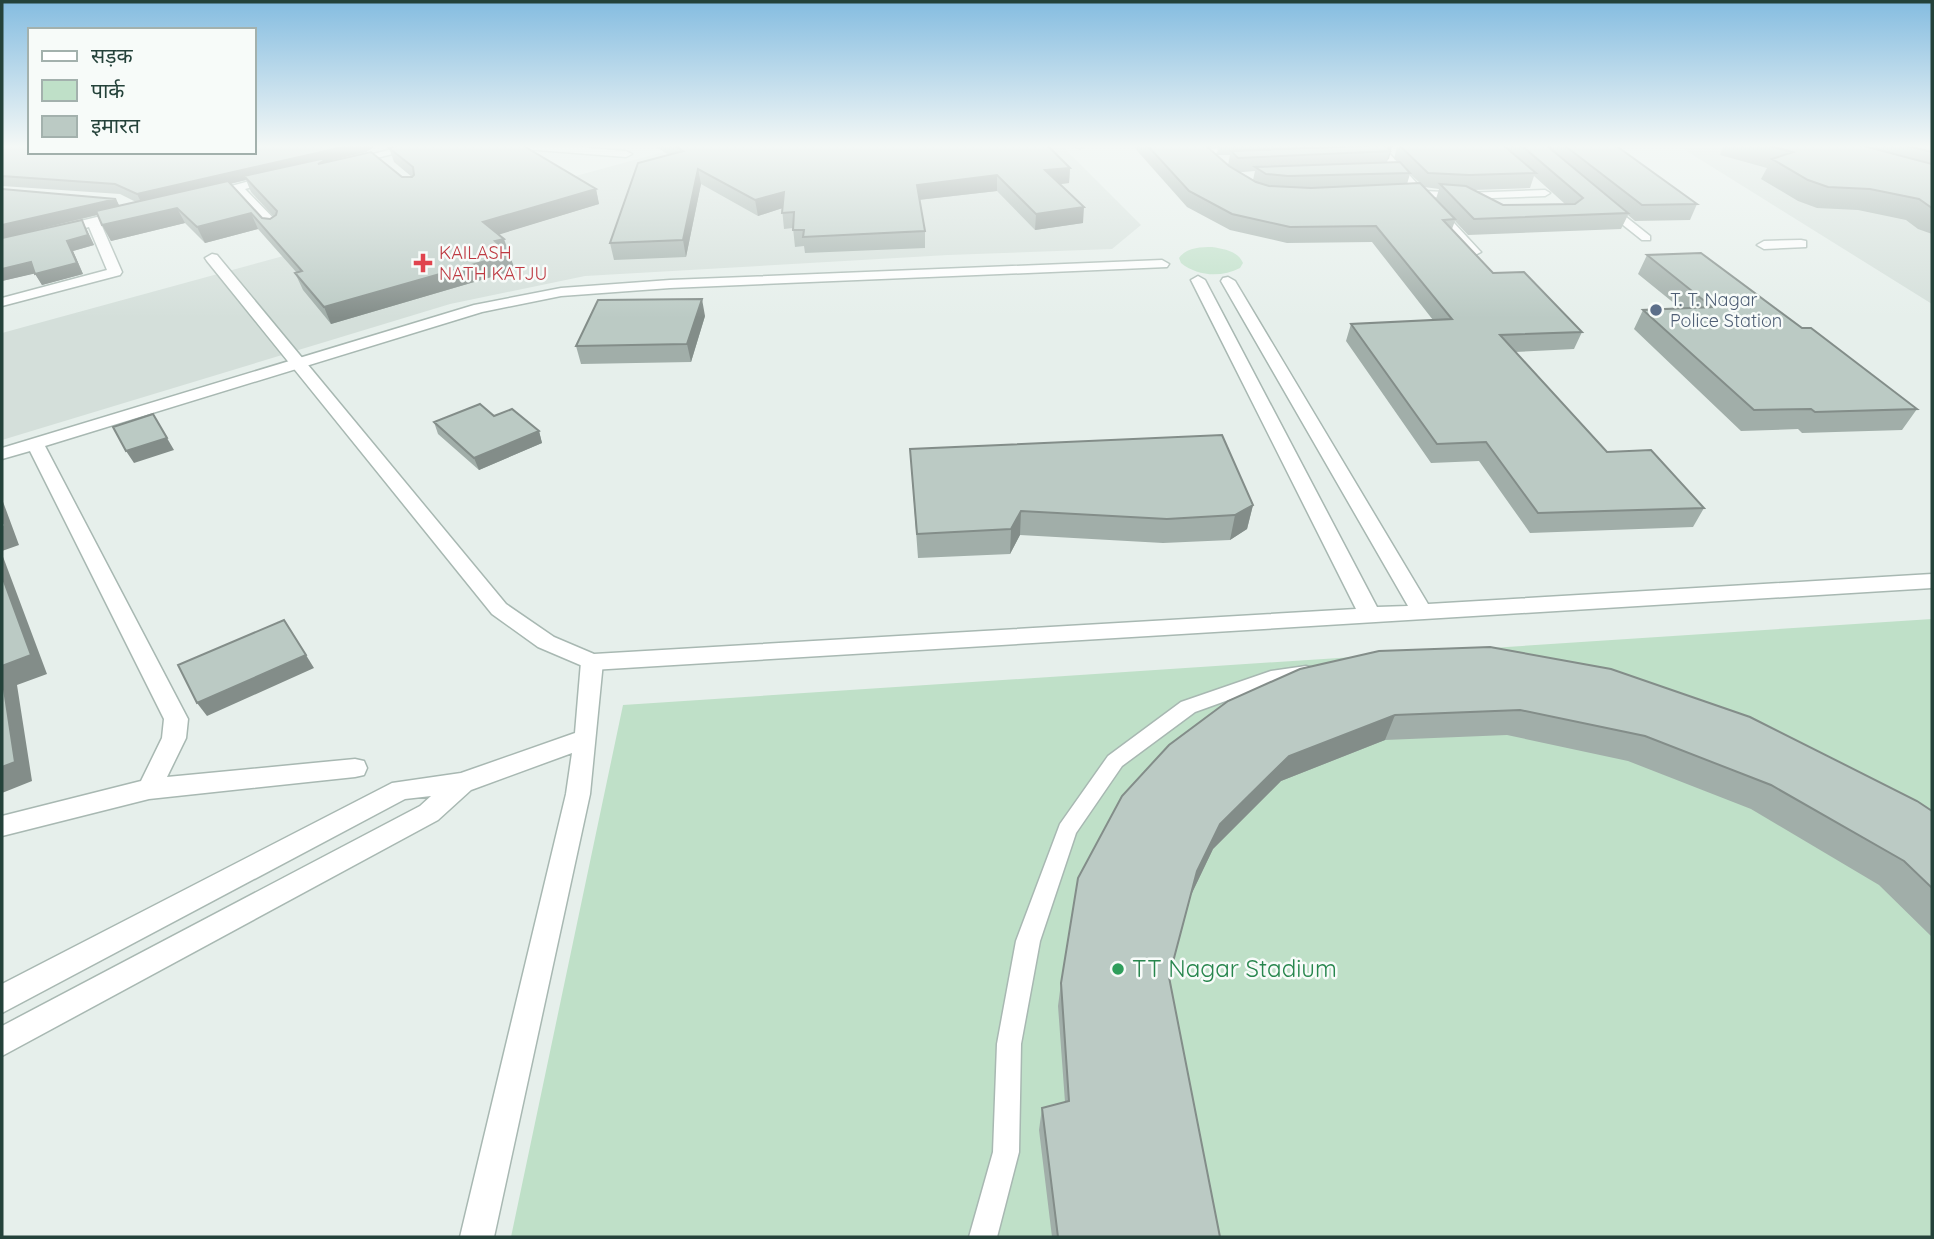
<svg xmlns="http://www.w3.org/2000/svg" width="1934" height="1239" viewBox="0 0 1934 1239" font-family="Quicksand,'Noto Sans Devanagari',sans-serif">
<rect width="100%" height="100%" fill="#e6efeb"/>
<path fill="#d4dfda" d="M689 145H1061L1141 225 1112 249 948 255 585 276 450 304 2 440V333Z
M1677 145H1760L1932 191V304Z"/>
<path fill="#bfe0c8" d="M1212 247C1224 249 1238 251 1243 263L1240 268C1221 278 1197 276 1181 263L1179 258C1187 247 1201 247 1212 247Z
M1932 619V1237H511L623 705Z"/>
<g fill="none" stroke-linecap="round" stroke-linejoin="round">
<g stroke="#a8b8b2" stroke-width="3">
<path id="service" d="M1070 145H1085L1080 148Z
M1237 145H1270L1265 148 1203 154 1198 151Z
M1381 151H1387L1424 191 1464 193 1545 190 1550 193 1545 196 1464 199 1430 197 1479 250 1481 252 1475 255 1471 254 1418 197 1405 195V191L1413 190 1381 155Z
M1603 205H1611L1650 236V240H1642L1603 209Z
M1306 666 1313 668 1315 673 1313 678 1273 684 1195 712 1122 766 1076 833 1040 941 1021 1044 1019 1152 997 1237H969L993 1152 997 1044 1016 941 1060 824 1108 756 1181 702 1271 671Z"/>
</g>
<g stroke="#a8b8b2" stroke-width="3">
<path id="minor" d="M408 145H429L348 165 342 162Z
M506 145H554L626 151 632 154 626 157 512 148Z
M275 174 279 176V180L245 189 281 226V232H271L234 191 208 198 202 194Z
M126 210 132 214 130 217 101 224 122 272 120 275 2 306V298L107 270 89 227 2 248V240Z
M1162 260 1169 264 1167 267 670 288 561 296 482 312 45 446 188 719 186 738 167 777 355 759 364 761 367 768 364 775 355 777 149 799 2 836V816L141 781 162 738 164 719 30 451 2 459V448L474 305 561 288 670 280Z
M592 654 600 656 603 662 590 794 494 1237H460L566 794 572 753 471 790 438 820 2 1056V1026L420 806 431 796 405 799 2 1013V984L392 783 461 773 575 733 581 662 584 656Z"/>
</g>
<g stroke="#a8b8b2" stroke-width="3">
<path id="tertiary" d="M1801 240 1806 241V247L1764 249 1757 245 1764 241Z
M212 254 217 255 506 604 554 637 594 654 1356 609 1191 280 1198 276 1205 280 1377 607 1408 606 1221 281 1223 278 1228 277 1235 281 1428 604 1932 574V588L592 670 538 647 492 614 207 261 205 258Z"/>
</g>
<use href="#service" fill="#fff" fill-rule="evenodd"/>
<use href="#minor" fill="#fff" fill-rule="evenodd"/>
<use href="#tertiary" fill="#fff" fill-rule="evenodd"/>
</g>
<path fill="#a1aea9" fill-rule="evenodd" d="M2 145H377L366 152 332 160 402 177H412L394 162 389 148 596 189 599 204 499 234 508 253 515 270 331 324 303 290 295 273H297L258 229 205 243 185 223 111 241 98 215 7 237 87 230 94 245 73 251 83 274 42 285 35 273 2 281V189L116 199 119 206 136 202 120 194 2 186ZM246 180 251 192 274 217 270 219 262 218 231 184Z
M653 145H1047L1070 168 1069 183 1059 184 1083 223 1035 230 997 191 919 200 925 231V248L805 253 804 246 795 247 793 228 784 229 782 208 758 216 701 184 686 257 614 260 610 243 669 155Z
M1132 145H1615L1697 204 1690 220 1635 221 1628 215 1621 229 1468 235 1455 221 1452 229 1493 273 1524 272 1582 332 1574 349 1515 352 1607 452 1651 450 1704 508 1693 527 1530 533 1479 461 1431 463 1346 341 1351 324 1433 320 1372 242 1287 243 1230 230 1187 207ZM1218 146 1217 155H1230L1228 165 1230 167 1229 166 1208 147ZM1392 147H1397L1394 159 1398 162H1387ZM1255 171 1253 180 1239 172H1243ZM1410 174 1420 183 1407 184ZM1534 176 1565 204 1503 205 1474 190 1530 188ZM1424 187 1439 189 1436 199Z
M1714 145H1932V234L1918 229 1906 220 1858 210 1817 208 1798 201 1761 179 1767 168 1720 155 1723 147Z
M1647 255 1802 328 1917 409 1902 430 1802 433 1798 429 1741 431 1634 329 1643 310 1680 308 1638 274Z
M705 316 691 362 581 364 576 346Z
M494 416 539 431 542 443 479 470 438 434 434 422Z
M910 449 1253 505 1247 529 1230 540 1163 543 1020 535 1010 554 918 558Z
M1379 651 1932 811V937L1879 885 1751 809 1628 761 1507 735 1385 740 1281 781 1213 849 1191 895 1169 978 1220 1237H1052L1039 1130 1042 1108 1065 1102 1058 1006 1061 983Z"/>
<path fill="#838d89" d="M352 145H377L366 152 332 160 336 171 244 176 246 180 142 204 137 194Z
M1208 145H1218L1207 148Z
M1392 145 1389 159 1387 160 1390 151 1388 148Z
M1070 168 1069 183 1044 186 1045 170Z
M698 169 701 184 686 257 683 240Z
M997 175V191L917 200V185Z
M596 189 599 204 488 238 483 222Z
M784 192 786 207 758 216 755 200Z
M116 199 121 209 2 238V225Z
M1084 207 1083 223 1035 230 1036 214Z
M177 208 185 223 111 241 102 225Z
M251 213 258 229 205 243 197 227Z
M82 220 94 245 73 251 83 274 42 285 35 274 67 241Z
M504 239 515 270 331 324 324 307 495 241Z
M31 262 37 273 2 281V269Z
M702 299 705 316 691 362 687 344Z
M153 414 174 450 134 463 126 451Z
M539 431 542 443 479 470 474 458Z
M2 499 19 545 2 551Z
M1253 505 1247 529 1230 540 1235 515Z
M1021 511 1020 535 1010 554 1011 529Z
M2 554 47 674 17 685 32 781 2 793Z
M306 655 314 668 207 716 197 703Z
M1395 715 1385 740 1281 781 1213 849 1191 895 1197 871 1220 824 1289 756Z"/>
<path fill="#bbcac4" stroke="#838d89" stroke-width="2" d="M2 145H30V152H254V145H352L137 194 115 184 2 176Z
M400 145H522L596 189 483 222 504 239 495 241 510 254 324 307 295 273 302 271 251 213 197 227 177 208 102 225 96 211 228 181 262 218 270 219 276 215 277 211 244 176 330 157 318 164 371 152 402 177H412L414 175 413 167 389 148Z
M674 145H1047L1070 168 1045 170 1084 207 1036 214 997 175 917 185 925 231 803 237 804 230H793L794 212 782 213 784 192 755 200 698 169 683 240 610 243 638 163 683 151Z
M1147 145H1205L1229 166 1256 182 1269 186 1311 188 1420 183 1455 219 1443 220 1493 273 1524 272 1582 332 1500 335 1607 452 1651 450 1704 508 1538 513 1486 442 1437 444 1351 324 1452 319 1376 226 1290 227 1232 214 1189 191Z
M1392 145 1388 148 1390 151 1238 158 1231 151Z
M1399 145H1503L1536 173 1469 175 1428 173Z
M1521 145H1546L1628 213 1474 219 1440 184 1466 186 1503 205 1575 204 1583 198Z
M1564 145H1615L1697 204 1642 205Z
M1766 145H1860L1932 164V208L1919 199 1870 189 1828 187 1808 180 1772 159 1793 152Z
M1903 145H1932V152Z
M1400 162 1410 173 1288 176 1266 174 1255 167Z
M2 189 116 199 2 225Z
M82 220 88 235 67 241 77 263 35 274 31 262 2 269V238Z
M1701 253 1802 328H1811L1917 409 1815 412 1811 409 1754 410 1643 310 1712 307 1647 255Z
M702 299 687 344 576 346 598 300Z
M480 404 494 416 512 409 539 431 474 458 434 422Z
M153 414 167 438 126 451 113 427Z
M1222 435 1253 505 1235 515 1167 519 1021 511 1011 529 917 534 910 449Z
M2 518 5 526 2 527Z
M2 576 31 655 2 666Z
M284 620 306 655 197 703 178 665Z
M1490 647 1611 669 1750 717 1917 801 1932 811V888L1904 861 1771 785 1645 736 1520 710 1395 715 1289 756 1220 824 1197 871 1169 977 1220 1237H1058L1042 1108 1069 1101 1061 983 1078 878 1122 796 1169 745 1228 701 1300 669 1379 651Z
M2 676 15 762 2 767Z"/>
<linearGradient id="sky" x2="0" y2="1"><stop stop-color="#84bce0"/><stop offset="0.46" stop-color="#f4f8f6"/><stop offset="1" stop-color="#f4f8f6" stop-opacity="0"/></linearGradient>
<rect width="1934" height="318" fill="url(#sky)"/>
<path fill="#e0444e" stroke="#f7fbf9" stroke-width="2.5" d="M419.5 252.5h7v7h7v7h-7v7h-7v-7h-7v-7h7z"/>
<circle fill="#5c6f8a" stroke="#f7fbf9" stroke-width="2.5" cx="1656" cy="310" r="7"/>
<circle fill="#2e9e5b" stroke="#f7fbf9" stroke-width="2.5" cx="1118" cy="969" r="7"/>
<g text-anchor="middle" stroke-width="5" stroke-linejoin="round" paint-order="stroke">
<g font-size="18" fill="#be3a42" stroke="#f7fbf9" text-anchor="start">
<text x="439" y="259">KAILASH<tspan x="439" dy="21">NATH KATJU</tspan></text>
</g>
<g font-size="18" fill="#4e5e75" stroke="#f7fbf9" text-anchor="start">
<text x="1670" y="306">T. T. Nagar<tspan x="1670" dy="21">Police Station</tspan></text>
</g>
<g font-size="24" fill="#27864d" stroke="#f7fbf9" text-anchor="start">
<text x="1132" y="977">TT Nagar Stadium</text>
</g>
</g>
<rect width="1934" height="1239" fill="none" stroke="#24423a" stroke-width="7"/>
<rect x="28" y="28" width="228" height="126" fill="#f7fbf9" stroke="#a3b1ad" stroke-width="2"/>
<rect x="42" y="51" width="35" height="10" fill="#ffffff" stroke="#a3b1ad" stroke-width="2"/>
<text x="91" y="63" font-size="21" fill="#24423a">सड़क</text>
<rect x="42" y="80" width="35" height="21" fill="#bfe0c8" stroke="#a3b1ad" stroke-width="2"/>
<text x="91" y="98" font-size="21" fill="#24423a">पार्क</text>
<rect x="42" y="116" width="35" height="21" fill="#bbcac4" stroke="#a3b1ad" stroke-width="2"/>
<text x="91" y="133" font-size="21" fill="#24423a">इमारत</text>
</svg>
